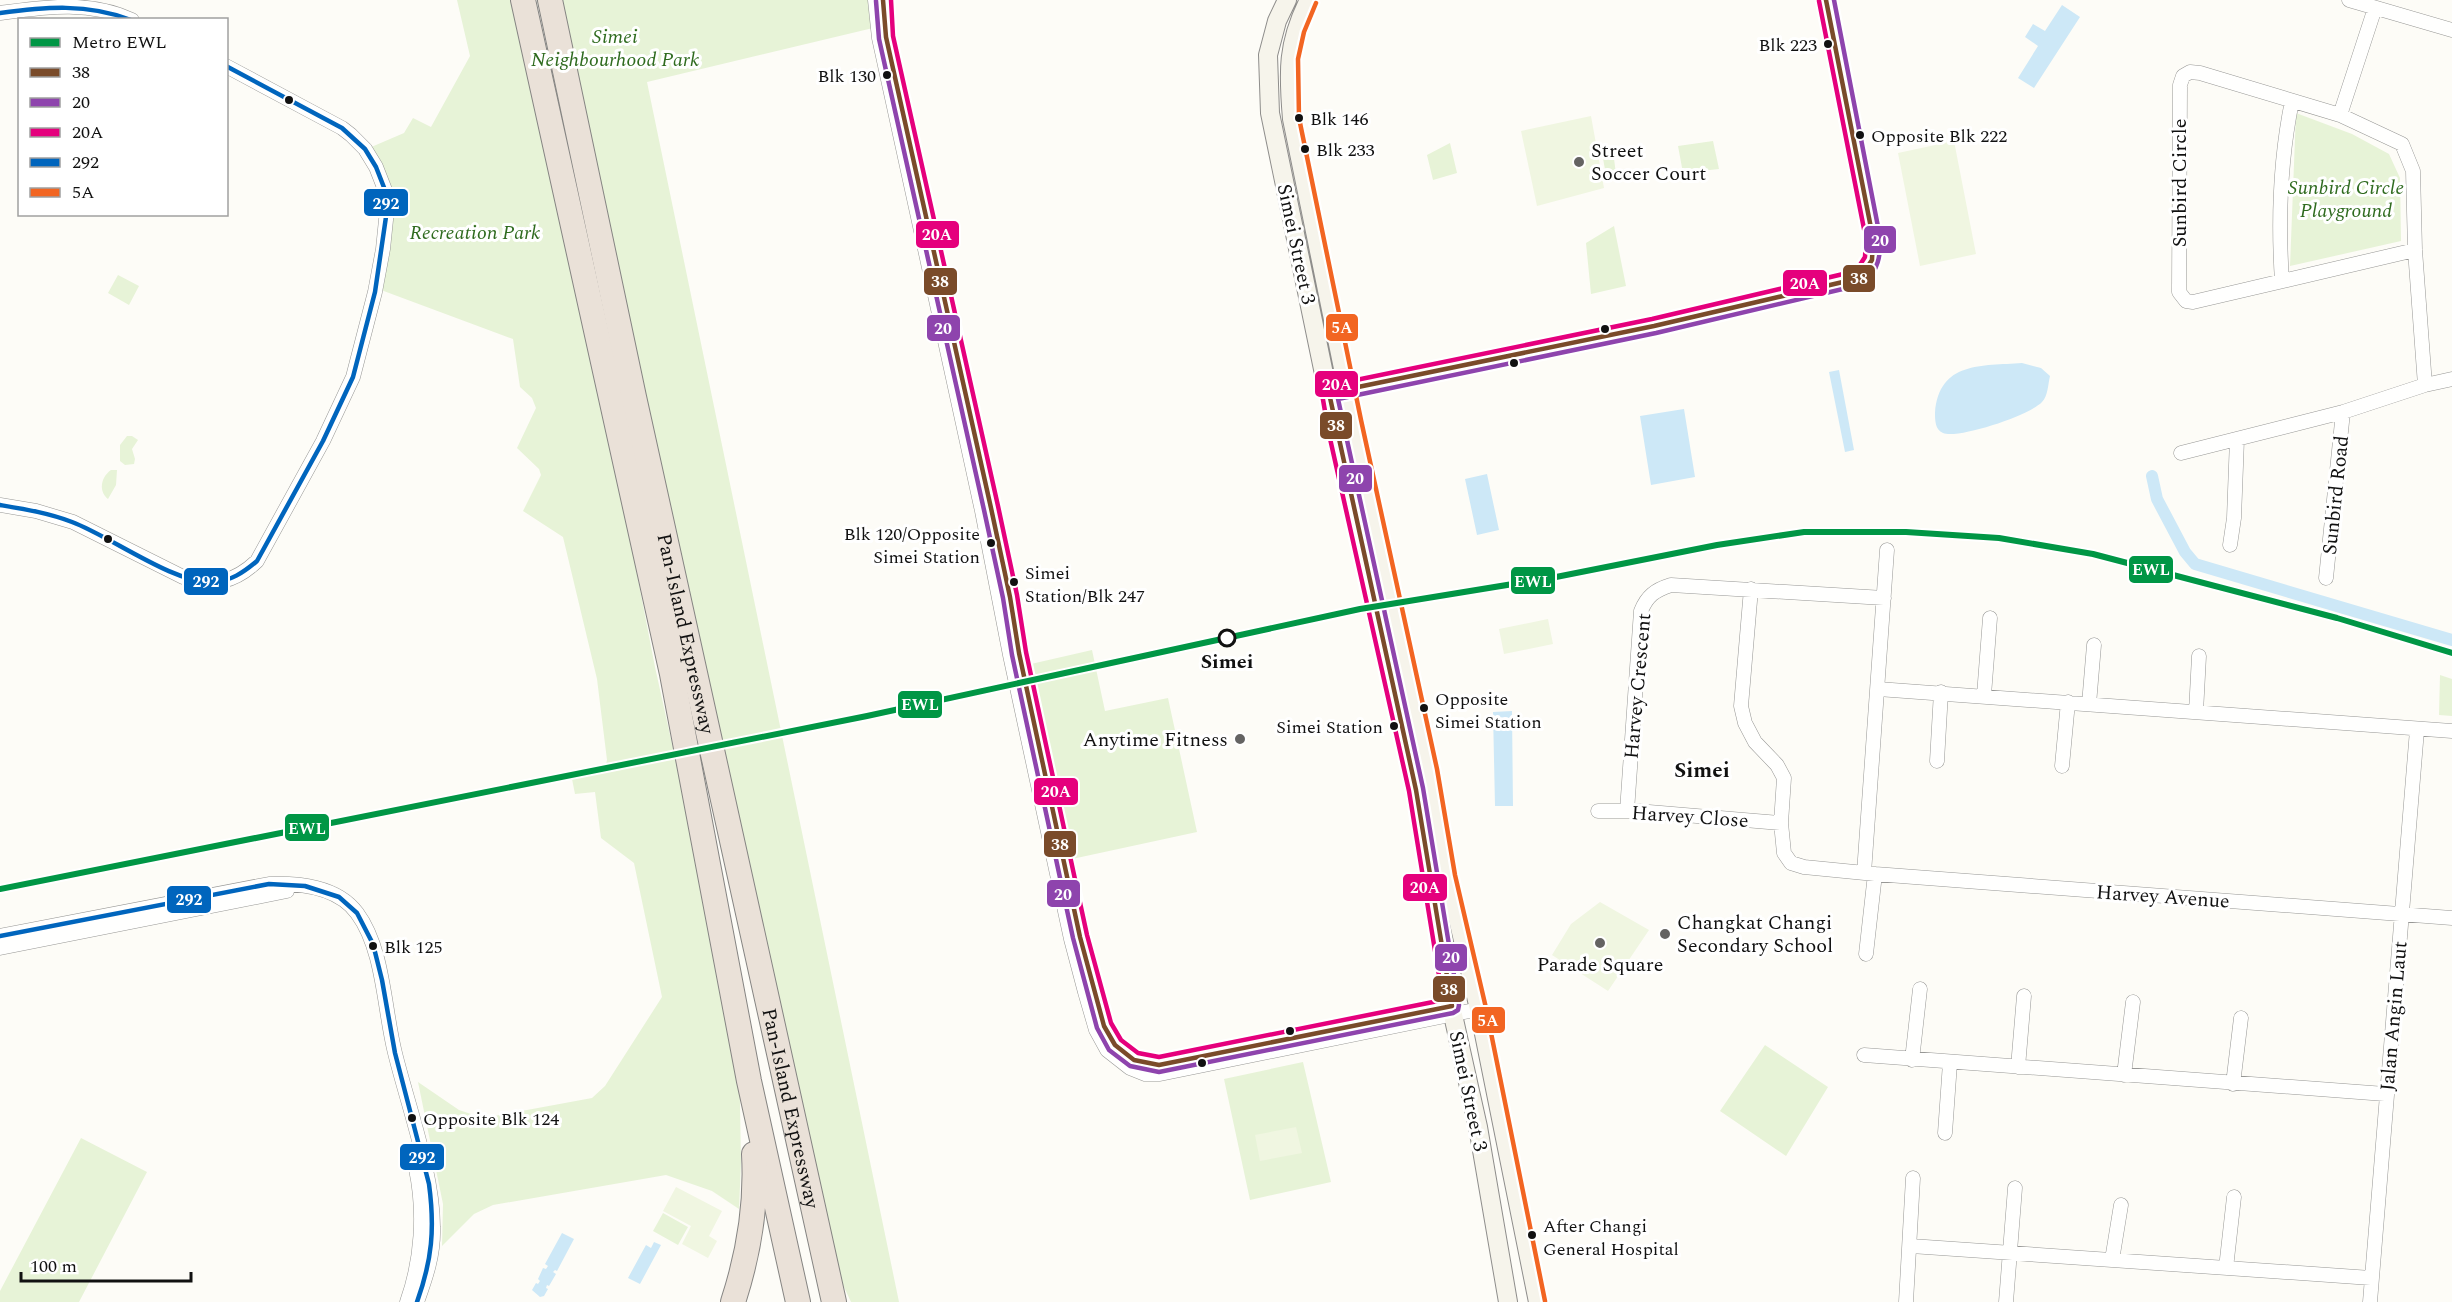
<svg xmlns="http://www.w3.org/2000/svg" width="2452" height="1302" viewBox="0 0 2452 1302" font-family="Spectral,serif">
<rect width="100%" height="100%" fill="#fdfcf7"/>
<path fill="#e7f3d7" d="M457 0H514L599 378 655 667 739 1047 741 1163 739 1209 712 1191 666 1175 493 1205 474 1214 442 1246 443 1204 418 1082 459 1110 483 1118 592 1098 605 1086 662 997 634 863 601 838 595 792 575 794 572 779 604 773 607 760 597 679 563 537 523 511 541 475 539 469 517 448 536 408 532 398 520 387 513 339 381 290 390 215 369 148 404 133 413 118 431 127 470 56Z
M563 0H872L873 28 647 82 899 1302H851L836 1270 568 73Z
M2296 113 2352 134 2389 154 2400 178 2401 241 2290 266Z
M1713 141 1719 169 1683 173 1678 146Z
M1450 143 1457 173 1433 180 1427 155Z
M1613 151 1616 174 1606 175 1602 153Z
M1614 226 1626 286 1591 294 1586 243Z
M118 275 139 286 129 305 108 293Z
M127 436H132L138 440 132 449 135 459 134 464 125 465 120 461V445Z
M111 470H117L116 485 108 499C98 491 101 477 111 470Z
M1092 650 1105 711 1168 698 1197 832 1072 859 1031 664Z
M2440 675 2452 679V716L2439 715Z
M1765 1045 1828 1087 1786 1156 1720 1111Z
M1303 1062 1331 1182 1250 1200 1224 1079Z
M81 1138 147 1172 79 1302H0V1291Z
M663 1213 688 1227 678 1245 653 1231Z"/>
<path fill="#f0f6e1" d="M1591 116 1604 188 1537 206 1521 131Z
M1954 141 1976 254 1920 266 1898 153Z
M1548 619 1553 644 1504 654 1499 629Z
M1600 902 1649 930 1608 991 1552 955 1571 924Z
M1296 1127 1302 1153 1260 1161 1255 1135Z
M676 1187 722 1211 709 1236 717 1241 708 1258 682 1244 691 1226 663 1211Z"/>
<path fill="#cde8f7" d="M2062 5 2080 17 2034 88 2018 78 2038 46 2025 37 2033 24 2045 31Z
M2022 363 2041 368 2050 376C2048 384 2048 396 2042 402 2030 415 1959 439 1943 433 1935 430 1935 420 1935 413 1939 361 1982 366 2022 363Z
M1839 370 1854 450 1845 452 1829 372Z
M1684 409 1695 477 1651 485 1640 416Z
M1487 474 1499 530 1477 535 1465 479Z
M1512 711 1513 806H1495L1493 712Z
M562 1233 574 1239 557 1271 555 1270 553 1272 556 1274 549 1286 547 1285 546 1288 548 1289 544 1296 540 1297 532 1290 536 1283 538 1284 540 1281 538 1279 543 1268 546 1269 548 1266 545 1264Z
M654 1242 661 1245 640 1284 628 1278 646 1245 651 1248Z"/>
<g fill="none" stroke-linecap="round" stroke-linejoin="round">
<path stroke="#cde8f7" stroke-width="12" d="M2152 476 2157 499 2185 552 2195 564 2452 640"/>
<g stroke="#979795" stroke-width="15">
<path id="street" d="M875 0 879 38 982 511 1010 655 1071 939 1085 992 1096 1030 1107 1050 1130 1068 1145 1074H1160L1479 1009
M2349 0 2452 30
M0 13C45 7 89 0 132 20
M2340 115 2375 8
M2415 250 2193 302 2186 301 2179 292 2180 85 2183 76 2190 72 2200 73 2340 115 2402 144 2413 171 2415 250 2425 385
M2282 281C2278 221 2280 160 2292 101
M1329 393 1654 326 1860 278C1873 265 1874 255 1873 238L1826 0
M2181 453 2343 412 2425 385 2452 379
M987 492 1022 668
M0 505 36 511 73 522 183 577C212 588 235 582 257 561L323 441 353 377 375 292 383 249 387 210 385 190 376 167 365 149 351 135 342 128 226 66
M2230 545 2234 518 2237 439
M2326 578 2343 412
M1751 589 1741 706 1745 723 1755 742 1777 765 1784 778 1781 823 1784 853 1791 863 1804 867 1875 874 2452 918
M1878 689 2452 731
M1984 695 1990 618
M2089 704 2094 645
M2196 712 2199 656
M1034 725 1068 874 1080 937 1103 1021
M1937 761 1941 692
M2062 766 2068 702
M1598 811H1637L1781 823
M1627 811 1641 611C1647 596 1655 590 1671 585L1884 598
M1864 873 1887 550
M0 936 269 884C299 883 337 886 357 913 384 949 384 1010 395 1053 408 1106 433 1173 433 1227 434 1254 426 1277 417 1302
M0 948 287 891
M1866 954 1875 874
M1864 1055 2385 1094
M1135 1060C1159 1069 1183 1060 1207 1055
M1912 1060 1920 989
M2018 1067 2024 996
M2124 1075 2133 1002
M2233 1084 2241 1018
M1945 1133 1950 1063
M1911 1246 2371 1278
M2112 1260 2121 1205
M2226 1268 2234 1197
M407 1302C422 1260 425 1212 416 1169
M1906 1302 1913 1178
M2006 1302 2015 1188
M2370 1302 2417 730"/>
</g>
<g stroke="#8e8d8b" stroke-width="20">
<path id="secondary" d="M1287 0 1277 21 1268 55 1270 113 1336 432 1416 790 1453 1015 1478 1127 1508 1302
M1309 0C1287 43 1288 72 1292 119L1354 422 1430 771 1448 876 1479 1009 1538 1302"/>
</g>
<g stroke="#858482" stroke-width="26">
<g id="highway">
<path d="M523 0 672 674 749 1081 798 1302"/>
<path id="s1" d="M550 0 634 397 834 1302"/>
<path d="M733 1302C749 1253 757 1206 754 1154"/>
</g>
</g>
<use href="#street" stroke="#fffffe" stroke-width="14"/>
<use href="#secondary" stroke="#f6f4eb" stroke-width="18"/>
<use href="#highway" stroke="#eae1d8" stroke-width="24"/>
<g stroke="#fff" stroke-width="9">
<path id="bus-1" d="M883 0 886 37 991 508 1010 597 1019 653 1080 937 1104 1026 1115 1045 1134 1060 1159 1065 1452 1006 1416 790 1329 393 1654 326 1860 278 1872 260 1873 238 1826 0"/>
</g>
<g stroke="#fff" stroke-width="9">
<path id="bus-2" d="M876 1 879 39 984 510 1003 598 1012 655 1073 938 1097 1028 1109 1050 1130 1066 1159 1072 1453 1013 1458 1010 1459 1005 1423 788 1338 399 1656 333 1864 284C1878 270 1881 256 1880 237L1834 0"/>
</g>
<g stroke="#fff" stroke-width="9">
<path id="bus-3" d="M891 0 893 36 998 506 1017 595 1026 652 1087 935 1111 1023 1121 1040 1138 1053 1159 1057 1443 1000 1409 791 1329 434 1322 394 1323 389 1327 386 1652 319 1856 271 1865 257 1866 239 1819 1"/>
</g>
<g stroke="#fff" stroke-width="9">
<path id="bus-4" d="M0 13C45 7 87 3 131 20
M0 505C24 509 49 513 72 522 110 536 174 584 212 582 230 582 244 572 257 561L323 441 353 377 375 292 387 210 385 190 376 167 365 149 342 128 226 66
M0 936 269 884 305 886 339 897 357 913 373 944 382 980 395 1053 429 1184C435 1229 432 1260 417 1302"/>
</g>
<g stroke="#fff" stroke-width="9">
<path id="bus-5" d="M1316 3 1304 32 1298 59 1299 118 1361 420 1437 769 1455 875 1486 1008 1545 1301"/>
</g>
<use href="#bus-1" stroke="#7a4b2a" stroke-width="4.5"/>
<use href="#bus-2" stroke="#8e44ad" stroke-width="4.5"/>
<use href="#bus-3" stroke="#e5007d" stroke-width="4.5"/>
<use href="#bus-4" stroke="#0065bd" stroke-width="4.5"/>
<use href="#bus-5" stroke="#f26522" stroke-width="4.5"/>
<g stroke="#fff" stroke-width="10">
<path id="metro-1" d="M0 889 867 716 1360 609 1556 577 1717 545 1804 532H1906L1999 538 2093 554 2337 618 2452 653"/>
</g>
<use href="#metro-1" stroke="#009645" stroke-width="6"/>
</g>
<g fill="#111" stroke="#fff" stroke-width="2">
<circle cx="1828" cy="44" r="5"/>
<circle cx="887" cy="75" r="5"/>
<circle cx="289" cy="100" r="5"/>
<circle cx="1299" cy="118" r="5"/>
<circle cx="1860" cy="135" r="5"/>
<circle cx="1305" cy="149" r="5"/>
<circle cx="1605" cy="329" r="5"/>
<circle cx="1514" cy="363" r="5"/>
<circle cx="108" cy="539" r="5"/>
<circle cx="991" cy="543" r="5"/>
<circle cx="1014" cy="582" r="5"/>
<circle cx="1424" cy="708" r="5"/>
<circle cx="1394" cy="726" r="5"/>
<circle cx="373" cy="946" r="5"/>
<circle cx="1290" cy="1031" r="5"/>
<circle cx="1202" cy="1063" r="5"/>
<circle cx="412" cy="1118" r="5"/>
<circle cx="1532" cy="1235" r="5"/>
</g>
<g fill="#646362" stroke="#fff" stroke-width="2">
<circle cx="1579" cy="162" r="6"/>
<circle cx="1240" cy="739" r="6"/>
<circle cx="1665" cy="934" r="6"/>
<circle cx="1600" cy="943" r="6"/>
</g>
<circle fill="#fff" stroke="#111" stroke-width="3" cx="1227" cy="638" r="8"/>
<g text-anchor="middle" stroke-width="6" stroke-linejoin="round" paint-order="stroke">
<g font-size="18" fill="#111" stroke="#fff" text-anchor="start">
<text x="1817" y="51" text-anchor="end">Blk 223</text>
<text x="876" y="82" text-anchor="end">Blk 130</text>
<text x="1310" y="125">Blk 146</text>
<text x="1871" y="142">Opposite Blk 222</text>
<text x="1316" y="156">Blk 233</text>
<text x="980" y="540" text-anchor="end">Blk 120/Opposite<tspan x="980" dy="23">Simei Station</tspan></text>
<text x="1025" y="579">Simei<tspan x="1025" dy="23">Station/Blk 247</tspan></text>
<text x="1435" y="705">Opposite<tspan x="1435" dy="23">Simei Station</tspan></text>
<text x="1383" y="733" text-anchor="end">Simei Station</text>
<text x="384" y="953">Blk 125</text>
<text x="423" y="1125">Opposite Blk 124</text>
<text x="1543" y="1232">After Changi<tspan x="1543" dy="23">General Hospital</tspan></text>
</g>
<g font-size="20" font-style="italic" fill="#2f6b1f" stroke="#fff">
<text x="615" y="43">Simei<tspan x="615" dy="23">Neighbourhood Park</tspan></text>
<text x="2346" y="194">Sunbird Circle<tspan x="2346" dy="23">Playground</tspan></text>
<text x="475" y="239">Recreation Park</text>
</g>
<g font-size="20" fill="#111" stroke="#fff" text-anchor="start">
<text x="1591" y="157">Street<tspan x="1591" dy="23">Soccer Court</tspan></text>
<text x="1228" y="746" text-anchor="end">Anytime Fitness</text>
<text x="1677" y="929">Changkat Changi<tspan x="1677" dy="23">Secondary School</tspan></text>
<text x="1600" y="971" text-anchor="middle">Parade Square</text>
</g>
<g font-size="20" fill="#111" stroke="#fff">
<text transform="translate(2179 183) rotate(-90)" y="7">Sunbird Circle</text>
<text transform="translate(1297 244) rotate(78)" y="7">Simei Street 3</text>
<text transform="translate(2335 495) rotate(-84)" y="7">Sunbird Road</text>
<text dy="7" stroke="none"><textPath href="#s1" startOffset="648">Pan-Island Expressway</textPath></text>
<text transform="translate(1637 686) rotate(-85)" y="7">Harvey Crescent</text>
<text transform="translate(1690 816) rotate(4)" y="7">Harvey Close</text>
<text transform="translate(2163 896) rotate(4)" y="7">Harvey Avenue</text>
<text transform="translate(2393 1016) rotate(-85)" y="7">Jalan Angin Laut</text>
<text transform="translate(1469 1091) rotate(78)" y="7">Simei Street 3</text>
<text dy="7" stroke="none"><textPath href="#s1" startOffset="1134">Pan-Island Expressway</textPath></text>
</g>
<g font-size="20" font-weight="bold" fill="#111" stroke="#fff">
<text x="1227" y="668">Simei</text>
</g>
<g font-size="21" font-weight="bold" fill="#111" stroke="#fff">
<text x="1702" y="777">Simei</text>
</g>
</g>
<g stroke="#fff" stroke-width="2">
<rect x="363" y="188" width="46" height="29" rx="6" fill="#0065bd"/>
<rect x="915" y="220" width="45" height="29" rx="6" fill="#e5007d"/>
<rect x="1863" y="225" width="34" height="29" rx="6" fill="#8e44ad"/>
<rect x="1842" y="264" width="34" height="29" rx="6" fill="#7a4b2a"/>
<rect x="923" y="267" width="35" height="29" rx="6" fill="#7a4b2a"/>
<rect x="1782" y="269" width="46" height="28" rx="6" fill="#e5007d"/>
<rect x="1325" y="313" width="34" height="29" rx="6" fill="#f26522"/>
<rect x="926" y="314" width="35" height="28" rx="6" fill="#8e44ad"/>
<rect x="1314" y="370" width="45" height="28" rx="6" fill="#e5007d"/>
<rect x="1319" y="411" width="34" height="29" rx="6" fill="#7a4b2a"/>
<rect x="1338" y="464" width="35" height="29" rx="6" fill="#8e44ad"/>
<rect x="2128" y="555" width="46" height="29" rx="6" fill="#009645"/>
<rect x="1510" y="566" width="46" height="29" rx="6" fill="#009645"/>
<rect x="183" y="567" width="46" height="29" rx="6" fill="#0065bd"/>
<rect x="897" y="690" width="46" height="29" rx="6" fill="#009645"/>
<rect x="1033" y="777" width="46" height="29" rx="6" fill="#e5007d"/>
<rect x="284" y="813" width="46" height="29" rx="6" fill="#009645"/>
<rect x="1043" y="830" width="34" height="28" rx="6" fill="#7a4b2a"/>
<rect x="1402" y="873" width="46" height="29" rx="6" fill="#e5007d"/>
<rect x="1046" y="879" width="35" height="29" rx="6" fill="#8e44ad"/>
<rect x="166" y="885" width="46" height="29" rx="6" fill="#0065bd"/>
<rect x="1434" y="943" width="34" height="29" rx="6" fill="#8e44ad"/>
<rect x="1432" y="975" width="34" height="28" rx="6" fill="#7a4b2a"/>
<rect x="1471" y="1006" width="35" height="28" rx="6" fill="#f26522"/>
<rect x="399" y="1143" width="46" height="28" rx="6" fill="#0065bd"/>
</g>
<g font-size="16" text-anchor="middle" font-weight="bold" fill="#fff">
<text x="386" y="209">292</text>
<text x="937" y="240">20A</text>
<text x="1880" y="246">20</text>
<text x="1859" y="284">38</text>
<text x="940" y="287">38</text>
<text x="1805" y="289">20A</text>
<text x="1342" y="333">5A</text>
<text x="943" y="334">20</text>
<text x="1337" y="390">20A</text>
<text x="1336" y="431">38</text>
<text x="1355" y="484">20</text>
<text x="2151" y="575">EWL</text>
<text x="1533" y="587">EWL</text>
<text x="206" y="587">292</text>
<text x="920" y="710">EWL</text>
<text x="1056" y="797">20A</text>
<text x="307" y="834">EWL</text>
<text x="1060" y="850">38</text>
<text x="1425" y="893">20A</text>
<text x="1063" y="900">20</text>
<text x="189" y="905">292</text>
<text x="1451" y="963">20</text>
<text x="1449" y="995">38</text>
<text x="1488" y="1026">5A</text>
<text x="422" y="1163">292</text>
</g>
<rect x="18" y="18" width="210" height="198" fill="#ffffff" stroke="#a0a0a0" stroke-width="1.5"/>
<rect x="30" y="38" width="30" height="9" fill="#009645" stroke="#a0a0a0" stroke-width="1.5"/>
<text x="72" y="48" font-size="18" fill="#111111">Metro EWL</text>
<rect x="30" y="68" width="30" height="9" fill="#7a4b2a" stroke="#a0a0a0" stroke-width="1.5"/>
<text x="72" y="78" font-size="18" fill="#111111">38</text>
<rect x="30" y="98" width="30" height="9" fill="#8e44ad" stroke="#a0a0a0" stroke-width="1.5"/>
<text x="72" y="108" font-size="18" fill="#111111">20</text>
<rect x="30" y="128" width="30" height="9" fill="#e5007d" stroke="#a0a0a0" stroke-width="1.5"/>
<text x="72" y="138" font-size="18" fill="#111111">20A</text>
<rect x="30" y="158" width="30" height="9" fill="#0065bd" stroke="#a0a0a0" stroke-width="1.5"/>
<text x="72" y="168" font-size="18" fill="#111111">292</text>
<rect x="30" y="188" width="30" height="9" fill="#f26522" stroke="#a0a0a0" stroke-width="1.5"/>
<text x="72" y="198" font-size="18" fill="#111111">5A</text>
<path d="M21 1272v9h170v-9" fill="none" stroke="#111111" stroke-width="3"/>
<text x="30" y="1272" font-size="18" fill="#111111" stroke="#ffffff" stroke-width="4.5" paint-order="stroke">100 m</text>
</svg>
